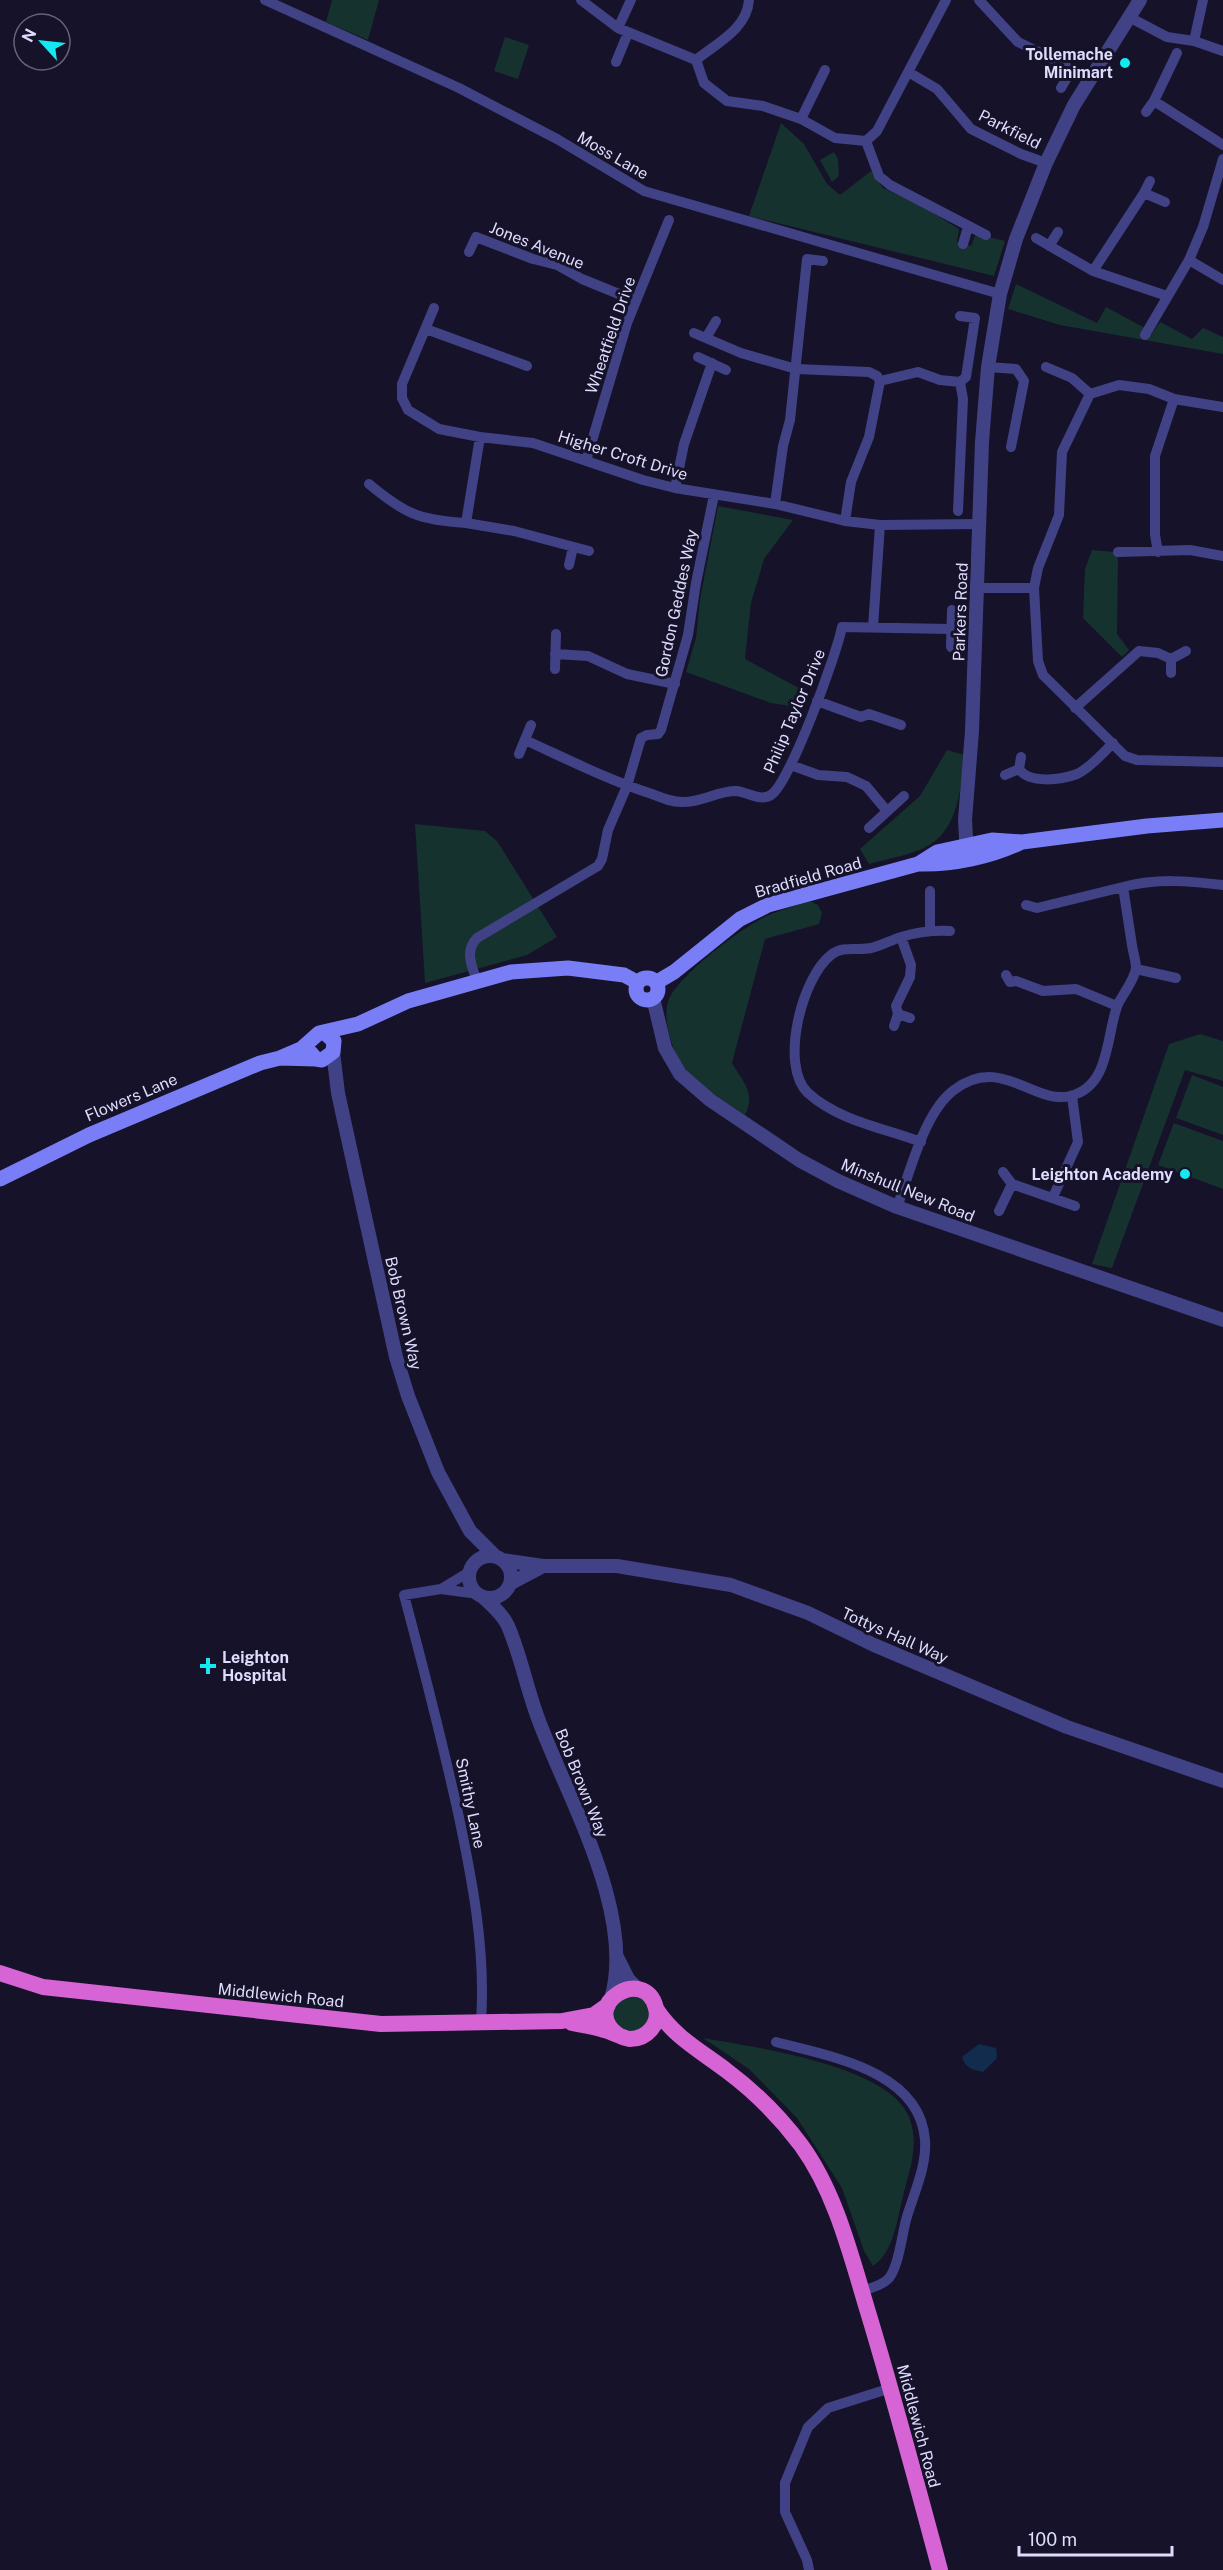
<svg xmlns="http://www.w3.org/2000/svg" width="1223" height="2570" viewBox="0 0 1223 2570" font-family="'Public Sans',sans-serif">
<rect width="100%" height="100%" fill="#151229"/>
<path fill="#15322f" d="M332 0H379L368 40 326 22Z
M505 37 529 45 518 79 494 71Z
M781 123 804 144 827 184 840 195 871 171 883 188 922 206 959 229 957 242 971 246 976 234 1005 241 994 276 749 216Z
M834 152 838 159 839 176 832 182 820 160Z
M1016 284 1097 323 1106 307 1143 327 1151 335 1160 322 1192 339 1203 328 1223 337V354L1060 325 1008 309Z
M718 506 793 520 764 559 751 603 745 659 810 694 802 708 771 703 686 672 696 638 700 599Z
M1092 550 1115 552 1118 556 1117 634 1129 650 1122 657 1083 618 1085 569Z
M947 750 965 755C961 785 959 826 931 844 916 854 887 859 869 864L860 849 920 796Z
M415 824 485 831 497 841 557 937 527 955 425 983Z
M810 901 818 905 822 913 819 924 765 939 732 1063C743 1082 756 1093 745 1115 724 1100 695 1085 681 1063 671 1047 663 1020 668 1002 674 978 747 923 771 914 783 909 797 905 810 901Z
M1200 1034 1223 1041V1081L1185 1070 1112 1268 1092 1264 1169 1044Z
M1192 1075 1223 1087V1135L1176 1118Z
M1174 1123 1223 1141V1189L1158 1165Z
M613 2013a18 18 0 1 1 36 0a18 18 0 1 1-36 0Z
M703 2038C753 2047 889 2065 909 2117 919 2143 911 2166 904 2192 898 2215 894 2253 873 2266L864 2251 842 2188 797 2118 749 2069Z"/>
<path fill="#122c4d" d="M979 2044 996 2048 997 2058 983 2072C973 2070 965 2068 962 2057Z"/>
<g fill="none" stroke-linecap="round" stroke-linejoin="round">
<path stroke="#404285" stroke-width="10" d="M265 0 459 88 557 139 644 191 1000 294
M581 0 618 28 696 60 704 83 727 101 763 106 801 119 835 138 866 141 877 131 946 0
M979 0 1018 42 1065 65 1068 68V76L1061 88
M1129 17 1167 37 1194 41 1223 51
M618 28 631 0
M1194 41 1203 0
M1177 53 1154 101 1223 145
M696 60C717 43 747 29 749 0
M616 62 628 33
M910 73 937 89 971 129 1021 154 1046 163
M1146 112 1154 101
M801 119 825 70
M866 141 879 176 890 185 986 235
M1144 193 1165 202
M1036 238 1093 271 1167 296
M963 244 968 227
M1049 246 1058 232
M469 252 476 237 533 259 557 265 582 279 636 301
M1189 260 1223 280
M1093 271 1144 193 1150 181
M434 308 402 384V398L408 410 439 429 480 437 533 443 643 480 675 488 775 504 845 521 880 525 979 524
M426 329 527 366
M694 333 741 353 796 369 869 372 877 376 880 381 869 437 851 482 845 521
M1145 335 1189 260 1203 227 1223 159
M706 338 716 321
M698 357 726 370
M988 367 1016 369 1024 381 1011 447
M1046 367 1072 378 1090 394
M880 381 918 372 940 380 960 382 966 377 975 318 960 316
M480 437 466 523 514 531 589 551
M586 461 627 323 669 220
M369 484C405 514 419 520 466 523
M675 488 684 444 712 363
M775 504 783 446 790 420 807 259 823 261
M958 511 963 399 960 382
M1118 552 1190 550 1223 556
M1158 552 1155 535V456L1174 399
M569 565 573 547
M977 588H1034L1038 568 1059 515 1062 452 1090 394 1119 385 1149 389 1174 399 1223 407
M1034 588 1038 661 1043 675 1125 756 1137 760 1223 762
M873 627 880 525
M951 647 952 610
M555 654 588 656 627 674 675 684
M555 669 556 634
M1171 673V659L1186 651
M817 701 861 717 869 714 901 725
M1075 708 1139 651 1158 653 1171 659
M525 740C567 759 608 780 652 794 662 798 671 802 682 802 700 803 717 791 736 791 748 792 760 802 771 795 790 783 837 653 842 627L950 629
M519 754 531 725
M791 765 818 775 847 777 866 786 887 811
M1019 769C1029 784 1061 780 1077 774 1090 768 1103 753 1113 743
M1005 775 1019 769 1021 757
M869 828 904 796
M1026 905 1037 908 1123 887
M930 929V891
M1136 969 1176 978
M1006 975 1010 982 1016 981 1043 991 1076 989 1117 1006
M477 982C472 965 464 952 477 938L598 866 602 859 608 830 627 786 641 738 647 735 658 734 661 730 688 635 696 583 714 495
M898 1014 910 1018
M894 1026 898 1014 896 1006 910 977 911 965 901 937
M921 1142C884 1128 839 1121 808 1093 779 1066 802 977 831 955 843 945 857 951 871 948 881 946 891 940 901 937 918 932 932 930 950 931
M1003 1172 1012 1184
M1053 1197 1078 1142 1072 1096
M897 1207C910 1173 924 1112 954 1090 1001 1054 1033 1105 1070 1096 1111 1087 1106 1033 1118 1004 1123 994 1135 979 1136 968 1136 961 1133 952 1132 945 1129 926 1126 906 1123 887 1157 878 1188 881 1223 885
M999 1211 1012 1184 1075 1206
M441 1589 469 1572
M478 1594 441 1589 404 1595C423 1666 441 1737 457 1808 472 1878 486 1950 481 2021
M776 2042C828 2056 920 2070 925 2140 927 2167 913 2195 906 2220 902 2235 898 2271 887 2280 880 2286 870 2288 862 2291
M809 2570 807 2560 785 2512V2483L808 2427 828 2408 891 2388"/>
<path stroke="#404285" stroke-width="14" d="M967 857 965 820 972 731 982 442 988 367 1000 294 1016 239 1046 163 1074 105 1140 0
M653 998 665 1048 680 1074 710 1100 799 1160 838 1181 897 1207 1223 1320
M333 1052 338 1093 366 1221 396 1357 408 1396 438 1472 470 1531 495 1556
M469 1577a21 21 0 1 1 42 0a21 21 0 1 1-42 0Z
M502 1560 543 1566H617L731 1585 808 1613 874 1645 1067 1727 1223 1781
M511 1583 543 1566
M484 1598C493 1606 503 1615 508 1626 521 1656 527 1690 539 1721 568 1799 636 1914 611 1999
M617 1957 628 1979 639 1990"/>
<path stroke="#797ef7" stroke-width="15" d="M918 864C953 865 991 857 1022 842
M636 989a11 11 0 1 1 22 0a11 11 0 1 1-22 0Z
M657 982 674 972 740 919 768 905 918 864 937 852 992 840 1022 842 1147 826 1223 820
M311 1053 316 1059 322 1060 333 1052 334 1041 326 1034
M280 1058 301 1049 319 1033 358 1024 408 1001 511 972 568 968 624 975 637 982
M0 1179 89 1135 260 1063 280 1058 316 1059"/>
<path stroke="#d664d4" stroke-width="16" d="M0 1973 43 1987 381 2024 562 2021 594 2015 608 2005
M656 2009C675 2038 701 2051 727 2071 755 2092 780 2117 801 2145 836 2193 851 2256 868 2312 894 2398 917 2484 940 2570
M572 2023C582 2025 593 2026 604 2030 613 2032 621 2038 630 2039 647 2039 660 2024 656 2008 645 1964 578 2005 618 2035"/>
</g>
<g fill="#14e9f1" stroke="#151229" stroke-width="2">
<circle cx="1125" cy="63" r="6"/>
<circle cx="1185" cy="1174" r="6"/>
<path d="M205 1657h6v6h6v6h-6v6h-6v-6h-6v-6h6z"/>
</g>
<g text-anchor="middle" stroke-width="6" stroke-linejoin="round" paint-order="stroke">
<g font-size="16" font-weight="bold" fill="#dedcfd" stroke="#151229" text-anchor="end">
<text x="1113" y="60">Tollemache<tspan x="1113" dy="18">Minimart</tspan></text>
<text x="1173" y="1180">Leighton Academy</text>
<text x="222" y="1663" text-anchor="start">Leighton<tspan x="222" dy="18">Hospital</tspan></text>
</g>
<g font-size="16" fill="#dedcfd" stroke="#151229">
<text transform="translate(1010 129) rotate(27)" y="6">Parkfield</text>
<text transform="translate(613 155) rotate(30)" y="6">Moss Lane</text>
<text transform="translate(537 245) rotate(22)" y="6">Jones Avenue</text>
<text transform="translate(610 335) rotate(-71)" y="6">Wheatfield Drive</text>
<text transform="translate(623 455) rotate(17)" y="6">Higher Croft Drive</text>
<text transform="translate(676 603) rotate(-78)" y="6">Gordon Geddes Way</text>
<text transform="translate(960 612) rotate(-88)" y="6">Parkers Road</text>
<text transform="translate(794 711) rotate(-67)" y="6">Philip Taylor Drive</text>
<text transform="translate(808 877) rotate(-16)" y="6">Bradfield Road</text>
<text transform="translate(131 1097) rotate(-23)" y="6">Flowers Lane</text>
<text transform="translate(908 1190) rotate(22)" y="6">Minshull New Road</text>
<text transform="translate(404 1313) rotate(77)" y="6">Bob Brown Way</text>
<text transform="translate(895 1635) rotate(24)" y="6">Tottys Hall Way</text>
<text transform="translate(582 1783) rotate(68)" y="6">Bob Brown Way</text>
<text transform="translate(471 1803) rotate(78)" y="6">Smithy Lane</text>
<text transform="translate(281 1995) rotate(6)" y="6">Middlewich Road</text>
<text transform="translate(919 2426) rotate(75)" y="6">Middlewich Road</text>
</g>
</g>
<g transform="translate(42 42) rotate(297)"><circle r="28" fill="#151229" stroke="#65637e" stroke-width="1.5"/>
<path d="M0-4.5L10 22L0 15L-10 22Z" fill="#14e9f1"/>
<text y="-9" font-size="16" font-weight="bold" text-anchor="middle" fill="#dedcfd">N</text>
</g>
<path d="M1019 2546v9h153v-9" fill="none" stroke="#dedcfd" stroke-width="3"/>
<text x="1028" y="2546" font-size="18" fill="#dedcfd" stroke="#151229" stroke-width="4.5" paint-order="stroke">100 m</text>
</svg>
